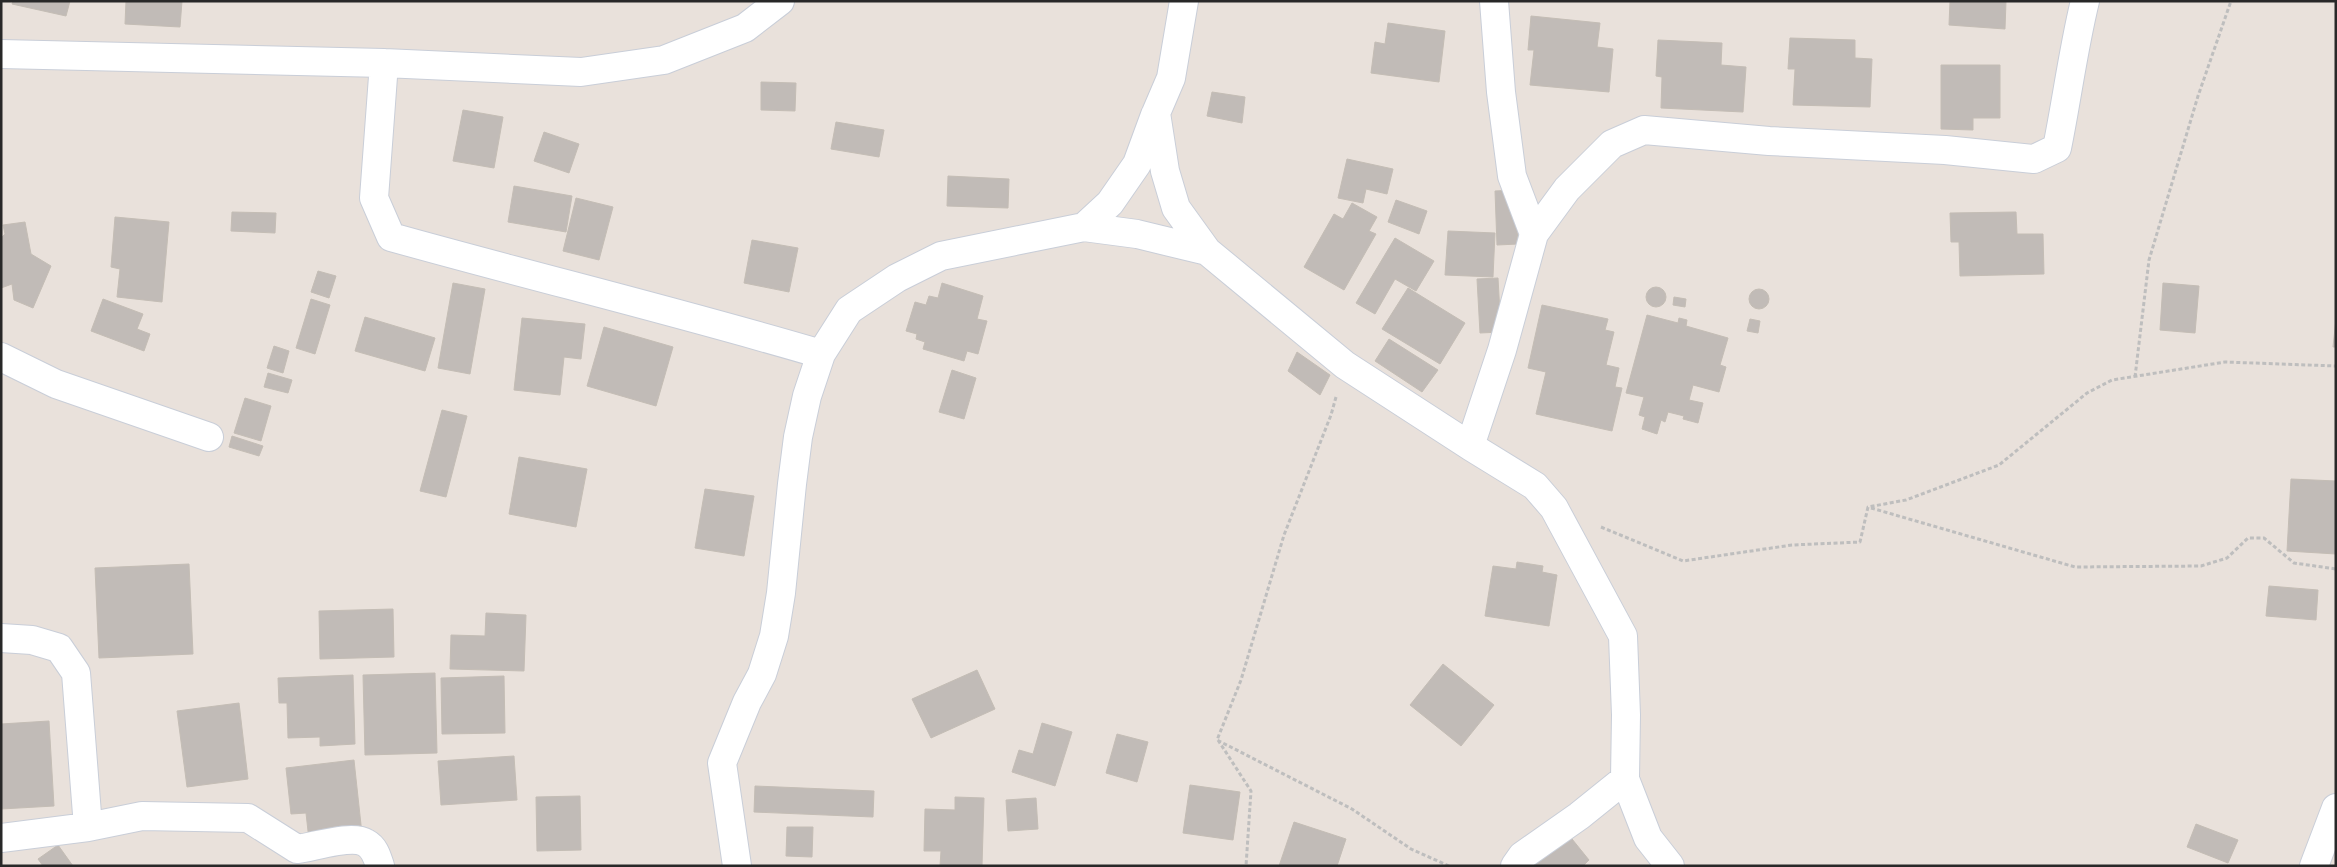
<svg xmlns="http://www.w3.org/2000/svg" width="2337" height="867" viewBox="0 0 2337 867" font-family="'IBM Plex Sans',sans-serif">
<rect width="100%" height="100%" fill="#e9e1db"/>
<path fill="#c1bbb7" stroke="#c4bdb5" d="M13 1H70L66 16 12 4Z
M126 1H182L180 27 125 24Z
M1950 1H2006L2005 29 1949 25Z
M1531 16 1600 23 1597 47 1613 49 1609 92 1530 85 1534 50H1528Z
M1388 23 1445 31 1439 82 1371 73 1375 42 1385 44Z
M1790 38 1855 40V58L1872 59 1870 107 1793 105 1795 69H1788Z
M1658 40 1722 43 1721 65 1746 67 1743 112 1661 108 1662 77 1656 76Z
M1941 65H2000V118H1973V130L1941 129Z
M761 82 796 83 795 111 761 110Z
M1212 92 1245 97 1242 123 1207 116Z
M463 110 503 117 494 168 453 161Z
M836 122 884 130 879 157 831 149Z
M544 132 579 144 569 173 534 161Z
M1347 159 1393 169 1387 194 1366 189 1363 203 1338 198Z
M948 176 1009 179 1008 208 947 206Z
M514 186 572 196 566 232 508 222Z
M1515 190 1518 244 1497 245 1495 191Z
M576 198 613 207 599 260 563 251Z
M1396 200 1427 211 1419 234 1388 222Z
M1352 203 1377 217 1369 231 1376 234 1344 290 1304 267 1334 214 1343 219Z
M232 212 276 213 275 233 231 231Z
M2016 212 2017 234H2043L2044 274 1960 276 1959 242H1951L1950 213Z
M115 217 169 222 162 302 117 297 120 269 111 267Z
M25 222 31 254 51 266 33 308 14 300 12 284 1 288V238L5 234 3 225Z
M1448 231 1495 233 1493 277 1445 275Z
M1395 238 1434 261 1416 291 1395 279 1375 314 1356 303Z
M752 240 798 248 789 292 744 283Z
M318 271 336 276 329 298 311 292Z
M1498 278 1501 332 1480 333 1477 279Z
M453 283 485 289 470 374 438 368Z
M942 283 983 296 977 319 987 321 978 354 967 351 964 361 923 349 925 342 916 339 917 334 906 331 915 302 926 305 929 296 938 298Z
M2163 283 2199 286 2195 333 2160 330Z
M1646 297a10 10 0 1 1 20 0a10 10 0 1 1-20 0Z
M1408 288 1465 323 1440 364 1382 329Z
M1749 299a10 10 0 1 1 20 0a10 10 0 1 1-20 0Z
M1674 297 1686 299 1685 307 1673 305Z
M103 299 143 314 137 329 150 334 144 351 91 331Z
M311 299 330 305 315 354 296 348Z
M1542 305 1608 319 1605 330 1614 332 1606 365 1619 368 1615 387 1622 388 1612 431 1536 414 1546 372 1528 368Z
M1647 315 1678 323 1679 318 1687 320 1686 326 1728 338 1720 365 1726 367 1719 392 1693 385 1689 400 1703 403 1698 423 1683 419 1684 416 1668 412 1665 422 1661 420 1657 434 1642 429 1645 417 1639 415 1644 397 1626 393Z
M365 317 435 338 425 371 355 351Z
M522 318 585 324 581 359 564 357 560 395 514 390Z
M1750 319 1760 321 1758 333 1747 331Z
M2336 319V347H2333Z
M604 327 673 347 656 406 587 386Z
M1389 339 1438 370 1422 392 1375 361Z
M274 346 289 351 283 373 267 368Z
M1297 352 1330 375 1320 395 1288 371Z
M952 370 976 378 964 419 939 412Z
M268 373 292 380 288 393 264 387Z
M245 398 271 406 261 441 234 433Z
M442 410 467 416 446 497 420 491Z
M232 436 263 446 259 456 229 447Z
M519 457 587 469 576 527 509 514Z
M2291 479 2336 481V554L2287 551Z
M705 489 754 496 744 556 695 548Z
M1517 562 1543 566 1542 572 1557 575 1549 626 1485 616 1493 566 1516 569Z
M189 564 193 654 99 658 95 568Z
M2269 586 2318 590 2316 620 2266 616Z
M393 609 394 657 320 659 319 611Z
M486 613 526 615 524 671 450 669 451 635 485 636Z
M1443 664 1494 705 1461 746 1410 705Z
M977 670 995 709 931 738 912 699Z
M435 673 437 753 365 755 363 675Z
M353 675 355 744 320 746V737L288 738 287 703H279L278 678Z
M504 676 505 733 442 734 441 678Z
M239 703 248 779 187 787 177 711Z
M49 721 54 806 1 809V724Z
M1042 723 1072 732 1055 786 1012 772 1019 750 1033 754Z
M1117 734 1148 742 1137 782 1106 773Z
M514 756 517 800 441 805 438 761Z
M354 760 362 834 309 840 306 813 291 814 286 768Z
M1190 785 1240 792 1233 840 1183 833Z
M755 786 874 791 873 817 754 812Z
M580 796 581 850 537 851 536 797Z
M955 797 984 798 982 866H940L941 851H924L925 809 955 810Z
M1036 798 1038 829 1008 831 1006 800Z
M1294 822 1346 839 1337 866H1279Z
M2196 824 2238 840 2228 863 2187 847Z
M787 827H813L812 857 786 856Z
M1568 834 1589 860 1583 866H1536L1533 862Z
M58 845 73 866H43L38 859Z"/>
<g fill="none" stroke-linecap="round" stroke-linejoin="round">
<g stroke="#c9ced8" stroke-width="30">
<path id="minor" d="M1184 1 1171 78 1156 113 1165 171 1176 208 1207 251 1345 365 1470 446 1535 486 1554 508 1623 636 1626 715 1625 779 1648 838 1670 866
M1494 1 1501 92 1512 176 1534 234
M1 54 384 63 581 72 664 60 745 28 780 1
M384 63 374 198 391 237C534 277 679 312 821 354
M1084 227 1137 234 1207 251
M1 357 56 384 209 437
M1470 446 1502 350 1534 234 1567 189 1612 144 1644 130 1769 141 1945 150 2034 159 2057 148C2067 99 2073 50 2085 1
M1 638 32 640 59 648 76 673 88 827
M1 838 88 827 142 816 248 818 297 849C314 847 352 834 366 843 375 848 377 857 380 866
M737 866 722 763 747 702 762 674 774 636 781 593 792 484 798 437 807 396 821 354 849 310 897 278 941 256 1084 227 1110 203 1137 164 1155 115
M1515 866 1522 856 1579 816 1625 779
M2314 866 2336 808"/>
</g>
<path stroke="#bebebe" stroke-width="3" stroke-dasharray="4 2.5" stroke-linecap="butt" d="M2135 377 2149 260 2198 96 2231 1
M1336 397 1331 415 1284 535 1241 680 1217 740 1352 809 1411 849 1449 866
M1871 508 2075 567 2201 566 2227 558 2248 538H2264L2294 563 2336 569
M1601 527 1683 561 1792 545 1860 542 1868 507 1906 500 1999 465 2087 393 2112 380 2225 362 2336 366
M1218 740 1251 791 1246 866"/>
<use href="#minor" stroke="#fff" stroke-width="28"/>
</g>
<rect width="2337" height="867" fill="none" stroke="#282828" stroke-width="5"/>
</svg>
